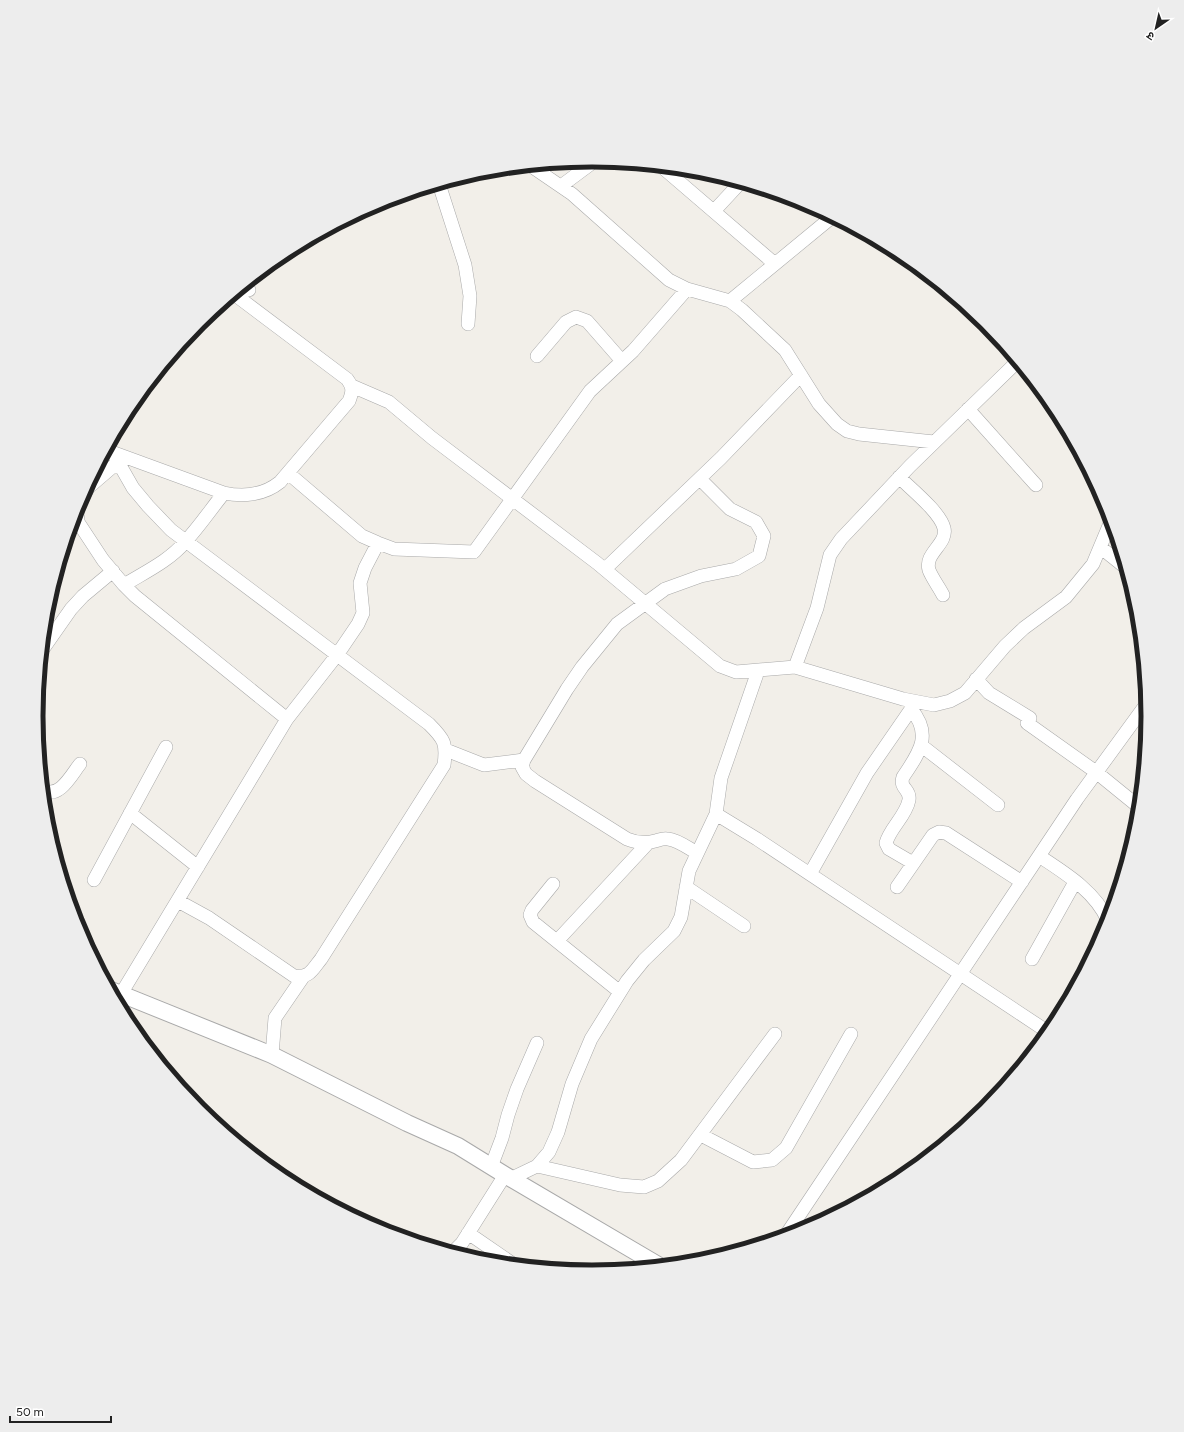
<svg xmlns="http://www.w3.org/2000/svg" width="1184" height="1432" viewBox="0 0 1184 1432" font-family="Figtree,'Noto Sans Devanagari',sans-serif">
<rect width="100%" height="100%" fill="#f2efe9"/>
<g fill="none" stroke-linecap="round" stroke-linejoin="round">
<g stroke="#a9a9a9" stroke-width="14">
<path id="minor" d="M531 166 572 194 669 280 687 289 730 301 742 310 785 350 819 404 837 424 847 431 859 434 934 442
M662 167 775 264
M439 184 465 265 470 296 468 324
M561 186 596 160
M714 211 740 183
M243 286 249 290
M730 301 832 217
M537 356 566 322 576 317 587 321 622 361
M352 386 389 402 432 438 597 563 720 666 736 672 795 667 903 699 934 705 950 701 965 693 1005 646 1024 628 1066 597 1093 564 1111 521
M968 409 1036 485
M109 451 224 493C243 497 264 495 280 482L349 401C353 391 353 387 347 379L234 294
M113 453 133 488 148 506 171 530 429 724C444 739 447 743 444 765L321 959C312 970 310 978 294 976L209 918 178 901
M118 462 89 487 80 502 77 512 78 522 103 560 124 585 135 596 287 719
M288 473 362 536 378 543 394 549 474 552 590 391 633 351 687 289
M899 477C911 489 940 512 944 528 948 544 924 553 929 570 932 578 939 587 943 595
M1100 547 1125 567
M605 569 721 458 801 375
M124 585C145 572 169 561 185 542 199 527 211 509 224 493
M43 649 71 609 83 596 113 571
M795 667 817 608 830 555 841 539 910 466 1017 362
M976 679 989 693 1030 718
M911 709C933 735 919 753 903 777 899 789 911 789 909 800 906 816 890 828 886 843L889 849 913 863
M1027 723 1096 772 1139 807
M922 746 998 805
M446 750 484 765 524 760
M43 790C59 800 72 774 80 764
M130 813 198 867
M716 814 757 839 1048 1032
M697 853C688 848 678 840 668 839 663 838 659 840 655 841 645 844 637 843 627 839L535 781 526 774 522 767 524 760 567 689 582 667 617 624 665 589 701 576 736 569 759 556 764 536 756 522 730 509 700 479
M1039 856C1065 873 1096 892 1108 921
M810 874 867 773 916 702
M94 880 166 747
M553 884 532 910 530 915 533 922 620 992
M686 887 744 926
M897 887 933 835 939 832 946 833 1022 882
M557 941 648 843
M1032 959 1075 882
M121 994 287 719 337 655 358 624 363 613 360 583 365 568 378 543
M272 1055 275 1018 303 977
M701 1135 753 1162 772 1160 786 1148 851 1034
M537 1166 620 1185 644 1187 658 1181 681 1160 775 1034
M491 1167 502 1138 508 1115 517 1089 537 1043
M510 1179 537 1166 549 1152 558 1132 572 1084 591 1039 627 981 644 960 674 931 681 917 689 871 716 814 721 778 758 671
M468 1233 513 1264
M786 1235 1077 799 1147 703
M453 1252 462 1243 505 1175"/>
</g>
<g stroke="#a9a9a9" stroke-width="18">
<path id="tertiary" d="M111 990 272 1055 407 1123 458 1146 505 1175 658 1265"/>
</g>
<use href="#minor" stroke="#fff" stroke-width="13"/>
<use href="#tertiary" stroke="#fff" stroke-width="16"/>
</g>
<path d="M0 0H1184V1432H0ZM43 716a549 549 0 1 1 1098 0a549 549 0 1 1-1098 0Z" fill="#ededed" fill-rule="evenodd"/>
<path fill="none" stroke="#222" stroke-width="5" d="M43 716a549 549 0 1 1 1098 0a549 549 0 1 1-1098 0Z"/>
<g transform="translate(1156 28) rotate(214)" stroke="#ffffff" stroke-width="3" paint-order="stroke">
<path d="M0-3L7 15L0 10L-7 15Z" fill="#222222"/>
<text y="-6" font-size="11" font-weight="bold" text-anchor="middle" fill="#222222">उ</text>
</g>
<path d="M10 1416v6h101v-6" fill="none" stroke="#222222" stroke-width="2"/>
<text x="16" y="1416" font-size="12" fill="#222222" stroke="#ffffff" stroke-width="3" paint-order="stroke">50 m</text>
</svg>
